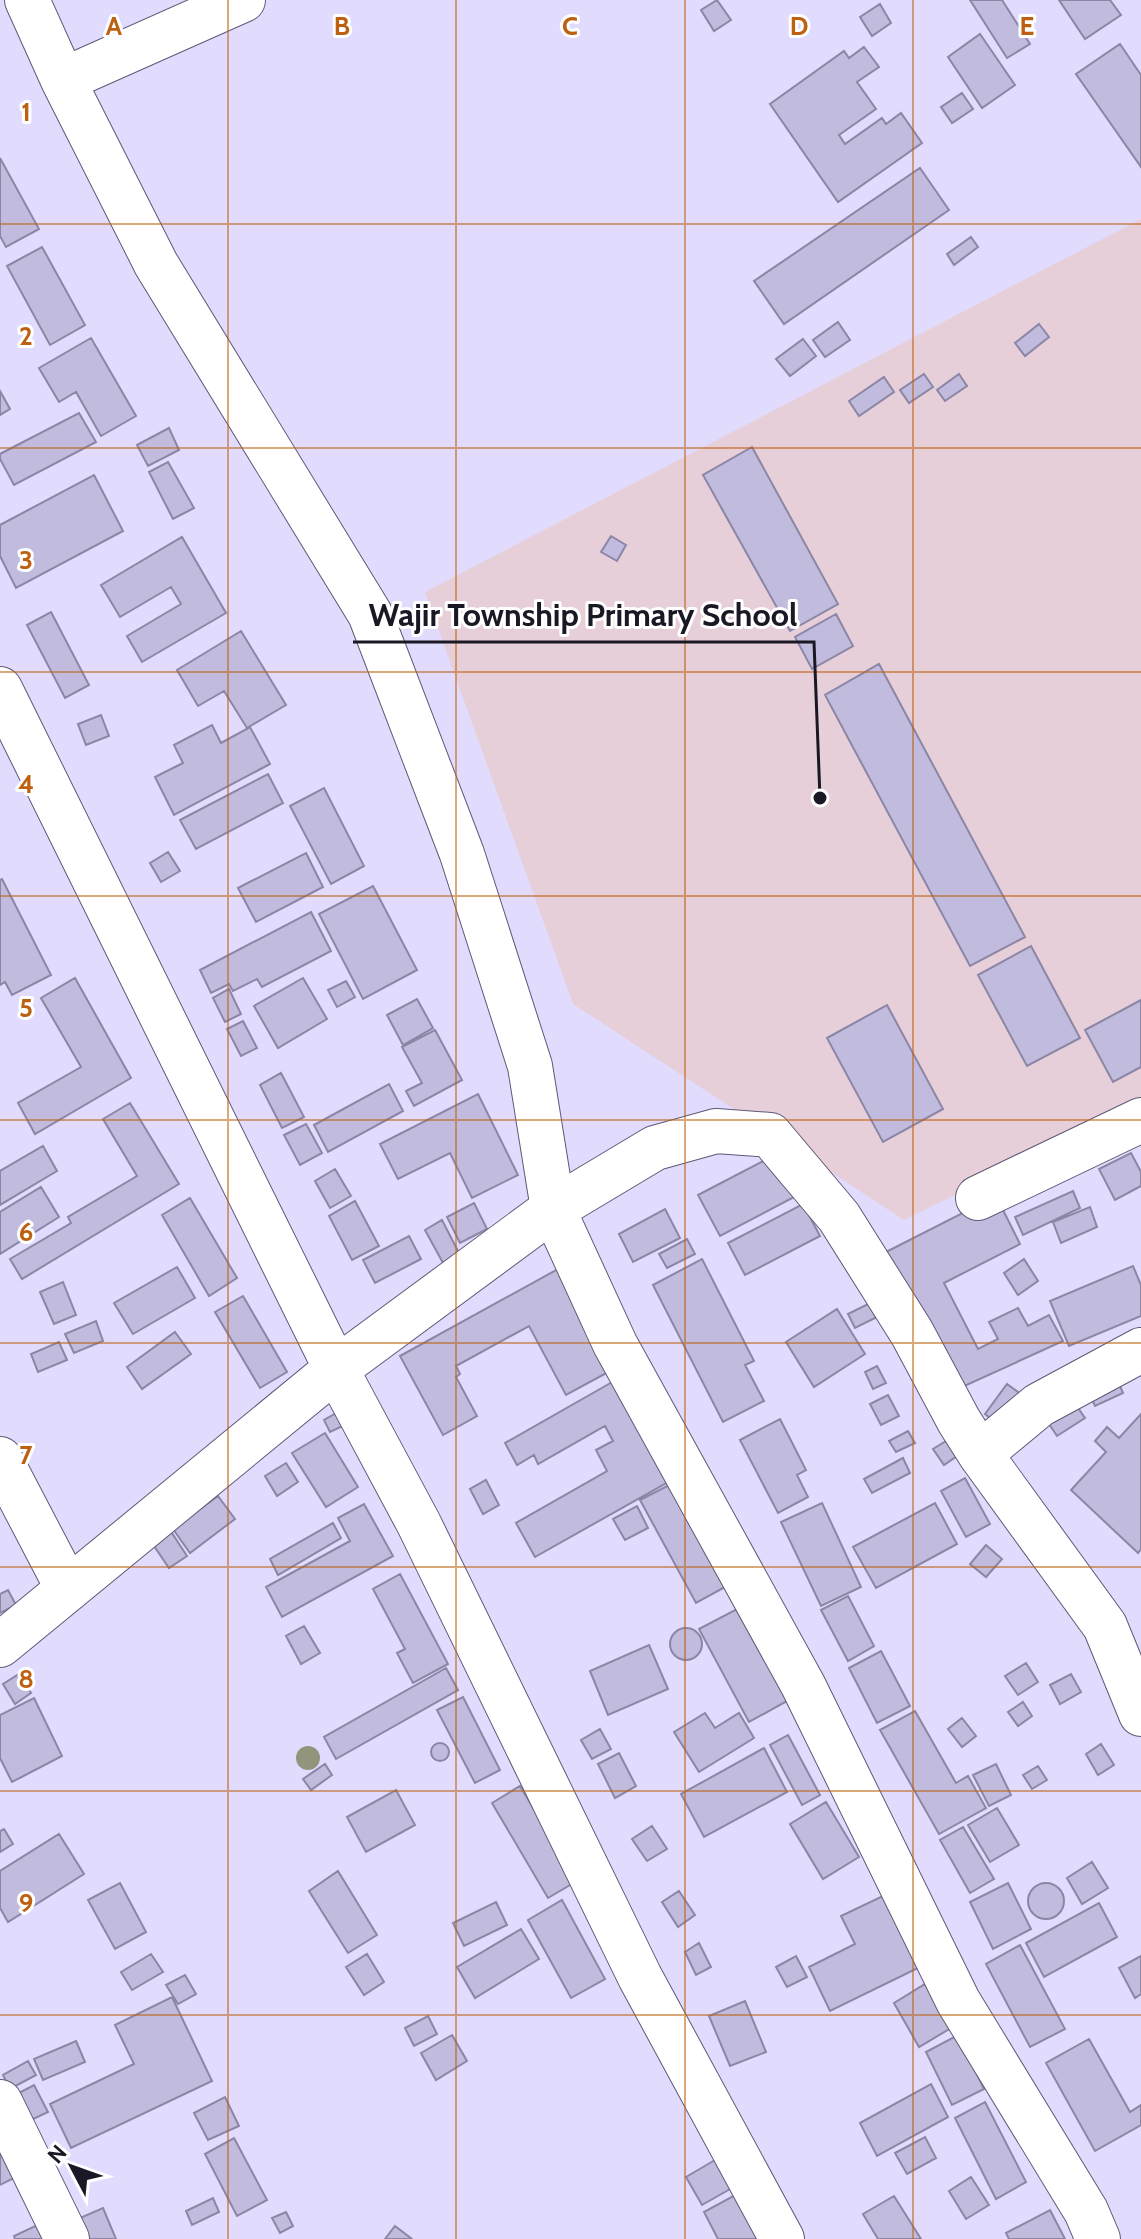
<svg xmlns="http://www.w3.org/2000/svg" width="1141" height="2239" viewBox="0 0 1141 2239" font-family="Cabin,sans-serif">
<rect width="100%" height="100%" fill="#e1dbfd"/>
<path fill="#e7cfda" d="M1141 219V1104L904 1220 573 1004 425 592Z"/>
<path fill="#c1bbdd" stroke="#8c86a6" stroke-width="2" d="M717 0 731 20 714 31 701 10Z
M970 0H1002L1030 44 1007 58Z
M1059 0H1110L1121 15 1085 39Z
M880 4 891 23 872 36 860 17Z
M980 34 1015 85 982 108 948 57Z
M1120 44 1141 75V167L1076 74Z
M864 47 879 67 857 82 876 109 839 135 845 144 882 118 886 124 901 113 922 143 838 202 770 104 844 51 849 58Z
M962 93 973 109 952 123 941 107Z
M0 158 39 229 6 247 0 236Z
M920 168 949 210 784 324 754 281Z
M971 237 978 247 954 265 947 254Z
M42 247 85 325 50 345 7 266Z
M838 322 850 340 825 357 813 340Z
M1039 324 1049 337 1025 356 1015 343Z
M91 338 136 416 101 436 76 392 59 402 39 368Z
M803 339 816 356 790 376 776 359Z
M924 374 933 387 909 403 900 390Z
M959 374 967 386 945 401 937 390Z
M884 377 894 392 859 416 849 401Z
M0 391 10 409 0 415Z
M79 413 96 442 14 485 0 459V454Z
M169 428 179 450 148 466 137 445Z
M752 447 838 604 790 631 703 475Z
M168 462 194 508 173 519 149 472Z
M94 475 123 531 16 588 0 556V525Z
M611 536 626 545 617 561 601 552Z
M182 537 226 613 142 662 127 636 181 604 171 587 120 617 101 585Z
M51 612 89 685 65 698 27 625Z
M836 614 853 646 812 669 795 637Z
M241 631 286 705 247 728 224 691 198 706 177 670Z
M879 664 1025 937 970 966 825 695Z
M101 715 109 736 86 745 78 724Z
M212 725 221 743 250 727 270 764 174 815 155 777 183 763 174 745Z
M268 774 283 803 196 849 180 820Z
M324 788 364 866 331 884 290 806Z
M168 852 180 871 161 882 150 863Z
M306 853 323 887 256 922 238 888Z
M2 879 51 975 12 995 5 982 0 985V880Z
M373 886 417 970 363 999 319 914Z
M311 912 331 951 262 987 257 979 233 991 229 984 211 993 200 970Z
M1031 946 1080 1038 1027 1066 978 975Z
M75 978 131 1078 35 1134 18 1103 81 1067 41 998Z
M303 978 327 1019 278 1048 254 1006Z
M346 981 355 997 337 1007 328 990Z
M229 989 241 1014 225 1022 213 998Z
M417 999 433 1028 403 1045 387 1015Z
M1141 1000V1067L1113 1082 1085 1030Z
M887 1005 943 1109 883 1142 827 1038Z
M243 1021 257 1048 241 1056 227 1029Z
M435 1030 462 1080 414 1106 406 1091 422 1083 402 1047Z
M281 1073 304 1117 282 1128 260 1085Z
M389 1084 403 1111 328 1152 314 1125Z
M478 1094 518 1175 472 1198 450 1153 398 1179 380 1144Z
M130 1103 179 1184 22 1279 10 1259 71 1223 68 1217 137 1176 103 1119Z
M306 1124 322 1153 300 1165 284 1135Z
M43 1146 57 1171 0 1205V1171Z
M1131 1153 1141 1172V1186L1115 1200 1099 1169Z
M775 1155 796 1196 720 1236 698 1195Z
M335 1169 351 1196 330 1208 315 1181Z
M41 1187 59 1217 0 1254V1212Z
M1073 1191 1080 1208 1023 1235 1015 1217Z
M996 1196 1020 1244 944 1283 978 1349 998 1339 989 1322 1018 1308 1028 1326 1049 1315 1063 1341 960 1388 886 1252Z
M190 1198 237 1278 209 1296 162 1215Z
M355 1201 379 1246 352 1260 329 1216Z
M474 1203 487 1229 460 1243 447 1217Z
M803 1204 820 1236 745 1275 728 1243Z
M1090 1207 1097 1227 1061 1243 1053 1222Z
M665 1209 680 1238 633 1262 619 1234Z
M442 1220 460 1255 443 1263 425 1230Z
M409 1236 421 1259 375 1283 363 1260Z
M687 1239 695 1254 667 1268 659 1254Z
M702 1259 754 1361 745 1365 764 1401 723 1422 653 1285Z
M1024 1259 1038 1281 1018 1295 1004 1273Z
M1133 1266 1141 1285V1316L1069 1346 1050 1301Z
M177 1267 195 1298 133 1334 114 1303Z
M558 1269 612 1370 566 1395 529 1326 456 1366 460 1374 456 1377 477 1416 443 1435 400 1356Z
M63 1282 76 1315 54 1324 40 1292Z
M243 1296 287 1372 260 1388 215 1312Z
M872 1302 879 1316 855 1328 848 1314Z
M837 1309 865 1354 814 1387 786 1342Z
M96 1321 103 1341 74 1353 65 1334Z
M175 1332 191 1354 142 1389 127 1367Z
M59 1342 67 1360 38 1372 31 1354Z
M877 1366 886 1383 873 1389 865 1372Z
M621 1377 677 1477 535 1557 516 1523 607 1471 596 1450 613 1441 605 1426 538 1464 534 1455 517 1465 505 1443Z
M1116 1377 1123 1393 1095 1406 1087 1389Z
M1007 1384 1022 1395 999 1425 985 1414Z
M888 1395 899 1416 881 1425 870 1404Z
M1074 1402 1085 1418 1057 1436 1047 1421Z
M340 1411 347 1424 330 1432 324 1420Z
M1141 1414V1549L1138 1553 1071 1490 1106 1452 1095 1441 1107 1427 1119 1438Z
M780 1419 806 1470 797 1475 808 1497 778 1513 740 1440Z
M908 1431 915 1443 896 1452 889 1441Z
M325 1433 358 1487 326 1507 292 1453Z
M946 1441 957 1456 944 1465 933 1449Z
M903 1458 910 1473 872 1493 864 1479Z
M286 1463 298 1482 277 1496 265 1476Z
M965 1478 990 1524 966 1537 941 1491Z
M486 1480 499 1505 483 1514 470 1489Z
M671 1484 725 1587 696 1603 640 1500Z
M218 1496 235 1519 190 1553 173 1529Z
M822 1503 861 1587 821 1606 781 1522Z
M935 1503 957 1544 876 1588 853 1547Z
M364 1504 393 1556 282 1617 266 1587 350 1541 338 1518Z
M637 1506 648 1528 625 1540 613 1519Z
M333 1523 341 1538 278 1575 270 1559Z
M170 1530 187 1556 169 1568 152 1543Z
M986 1545 1002 1559 986 1577 970 1564Z
M400 1574 448 1664 413 1683 397 1653 405 1649 373 1589Z
M8 1590 16 1605 0 1613V1594Z
M848 1596 874 1646 848 1661 821 1610Z
M737 1609 787 1701 749 1722 699 1629Z
M304 1626 320 1653 301 1664 286 1636Z
M670 1644a16 16 0 1 1 32 0a16 16 0 1 1-32 0Z
M649 1645 668 1689 608 1715 590 1671Z
M881 1651 910 1706 877 1723 849 1668Z
M1026 1663 1038 1682 1018 1695 1005 1676Z
M446 1668 458 1690 336 1759 324 1737Z
M19 1674 31 1693 15 1704 3 1684Z
M1071 1674 1081 1692 1060 1704 1050 1685Z
M463 1697 500 1770 475 1783 437 1710Z
M34 1698 62 1756 12 1782 0 1758V1715Z
M1023 1702 1032 1716 1018 1726 1008 1712Z
M915 1711 956 1783 968 1776 986 1808 939 1834 880 1730Z
M705 1713 715 1728 739 1713 754 1738 699 1772 674 1732Z
M962 1718 976 1736 962 1747 948 1729Z
M600 1729 611 1749 592 1759 581 1740Z
M788 1735 820 1795 802 1805 770 1745Z
M431 1752a9 9 0 1 1 18 0a9 9 0 1 1-18 0Z
M1101 1744 1114 1765 1098 1775 1086 1754Z
M764 1748 787 1792 704 1837 681 1794Z
M619 1753 636 1786 615 1798 598 1764Z
M325 1764 332 1775 311 1790 303 1779Z
M996 1764 1011 1795 989 1806 973 1775Z
M1038 1766 1047 1780 1032 1789 1023 1775Z
M520 1786 577 1881 548 1898 492 1803Z
M396 1790 415 1825 366 1852 347 1817Z
M826 1802 859 1857 823 1879 790 1824Z
M997 1808 1019 1845 990 1862 968 1825Z
M652 1826 667 1849 647 1861 632 1839Z
M963 1827 994 1879 970 1893 940 1840Z
M4 1829 13 1844 0 1852V1831Z
M59 1834 84 1874 8 1922 0 1908V1871Z
M1092 1862 1108 1888 1082 1904 1067 1878Z
M338 1871 377 1935 348 1953 309 1891Z
M1028 1901a18 18 0 1 1 36 0a18 18 0 1 1-36 0Z
M120 1883 146 1932 115 1949 88 1900Z
M1008 1883 1031 1929 993 1949 970 1902Z
M679 1891 695 1915 678 1927 662 1902Z
M885 1895 920 1967 830 2011 809 1967 855 1944 841 1916Z
M562 1900 605 1979 571 1998 528 1920Z
M496 1902 507 1925 464 1946 453 1923Z
M1099 1903 1117 1937 1044 1977 1026 1943Z
M521 1929 539 1959 475 1998 457 1967Z
M699 1943 711 1967 696 1975 685 1952Z
M1020 1945 1065 2029 1030 2047 986 1964Z
M151 1954 163 1972 132 1990 121 1972Z
M367 1954 384 1982 364 1995 346 1967Z
M796 1956 807 1977 787 1987 776 1967Z
M1141 1956V1994L1135 1998 1119 1968Z
M185 1975 196 1994 178 2004 166 1985Z
M925 1984 951 2028 919 2047 894 2003Z
M172 1997 212 2081 71 2148 50 2104 134 2064 115 2025Z
M745 2001 766 2052 730 2066 709 2016Z
M428 2016 437 2034 414 2046 405 2028Z
M452 2035 467 2061 436 2080 421 2053Z
M958 2035 984 2089 952 2105 926 2052Z
M1089 2039 1130 2112 1141 2105V2125L1095 2151 1046 2063Z
M76 2041 85 2062 43 2080 34 2059Z
M28 2061 36 2075 10 2089 3 2075Z
M931 2084 948 2117 877 2156 860 2123Z
M34 2085 48 2112 27 2122 13 2096Z
M225 2097 239 2126 208 2140 194 2113Z
M985 2102 1026 2182 996 2199 955 2118Z
M0 2133 20 2175 0 2185Z
M925 2137 936 2158 907 2174 895 2153Z
M234 2138 267 2200 237 2216 205 2154Z
M715 2160 732 2188 702 2205 686 2177Z
M971 2177 989 2205 966 2219 949 2191Z
M737 2194 760 2239H718L704 2212Z
M894 2196 921 2239H878L863 2214Z
M213 2198 219 2212 192 2225 186 2211Z
M103 2208 116 2239H81L73 2221Z
M1050 2210 1065 2239H1009L1006 2233Z
M286 2212 293 2226 280 2233 272 2218Z
M46 2221 55 2239H15L14 2236Z
M395 2226 412 2239H385Z"/>
<g fill="none" stroke-linecap="round" stroke-linejoin="round">
<g stroke="#5f5976" stroke-width="46">
<path id="minor" d="M27 0 63 80 156 264 370 614 462 854 530 1066 553 1209 615 1344 803 1685 958 2001 1086 2211 1098 2239
M63 80 243 0
M0 689 336 1369 419 1524 640 1977 782 2239
M978 1198 1141 1120
M980 1454 1039 1405 1141 1350
M0 1459 68 1589
M0 1645 336 1369 553 1209 655 1148 716 1131 770 1135 839 1217 912 1333 959 1421 980 1454 1105 1626 1141 1714
M0 2102 67 2239"/>
</g>
<use href="#minor" stroke="#fff" stroke-width="44"/>
</g>
<circle fill="#92947b" cx="308" cy="1758" r="12"/>
<path fill="none" stroke="#bd6111" stroke-width="2" stroke-opacity="0.55" d="M228 0V2239M456 0V2239M685 0V2239M913 0V2239M0 224H1141M0 448H1141M0 672H1141M0 896H1141M0 1120H1141M0 1343H1141M0 1567H1141M0 1791H1141M0 2015H1141"/>
<g font-size="26" text-anchor="middle" font-weight="bold" fill="#bd6111" stroke="#fff" stroke-width="6" stroke-linejoin="round" paint-order="stroke">
<text x="114" y="35">A</text>
<text x="342" y="35">B</text>
<text x="570" y="35">C</text>
<text x="799" y="35">D</text>
<text x="1027" y="35">E</text>
<text x="26" y="121">1</text>
<text x="26" y="345">2</text>
<text x="26" y="569">3</text>
<text x="26" y="793">4</text>
<text x="26" y="1017">5</text>
<text x="26" y="1241">6</text>
<text x="26" y="1464">7</text>
<text x="26" y="1688">8</text>
<text x="26" y="1912">9</text>
</g>
<path fill="none" stroke="#1a1824" stroke-width="3" d="M820 798L814 642H353"/>
<circle fill="#1a1824" stroke="#fff" stroke-width="3" cx="820" cy="798" r="8"/>
<g font-size="32" text-anchor="middle" font-weight="bold" fill="#1a1824" stroke="#fff" stroke-width="6" stroke-linejoin="round" paint-order="stroke">
<text x="583" y="626">Wajir Township Primary School</text>
</g>
<g transform="translate(72 2167) rotate(311)" stroke="#ffffff" stroke-width="6" paint-order="stroke">
<path d="M0-6L14 30L0 20L-14 30Z" fill="#1a1824"/>
<text y="-12" font-size="22" font-weight="bold" text-anchor="middle" fill="#1a1824">N</text>
</g>
</svg>
